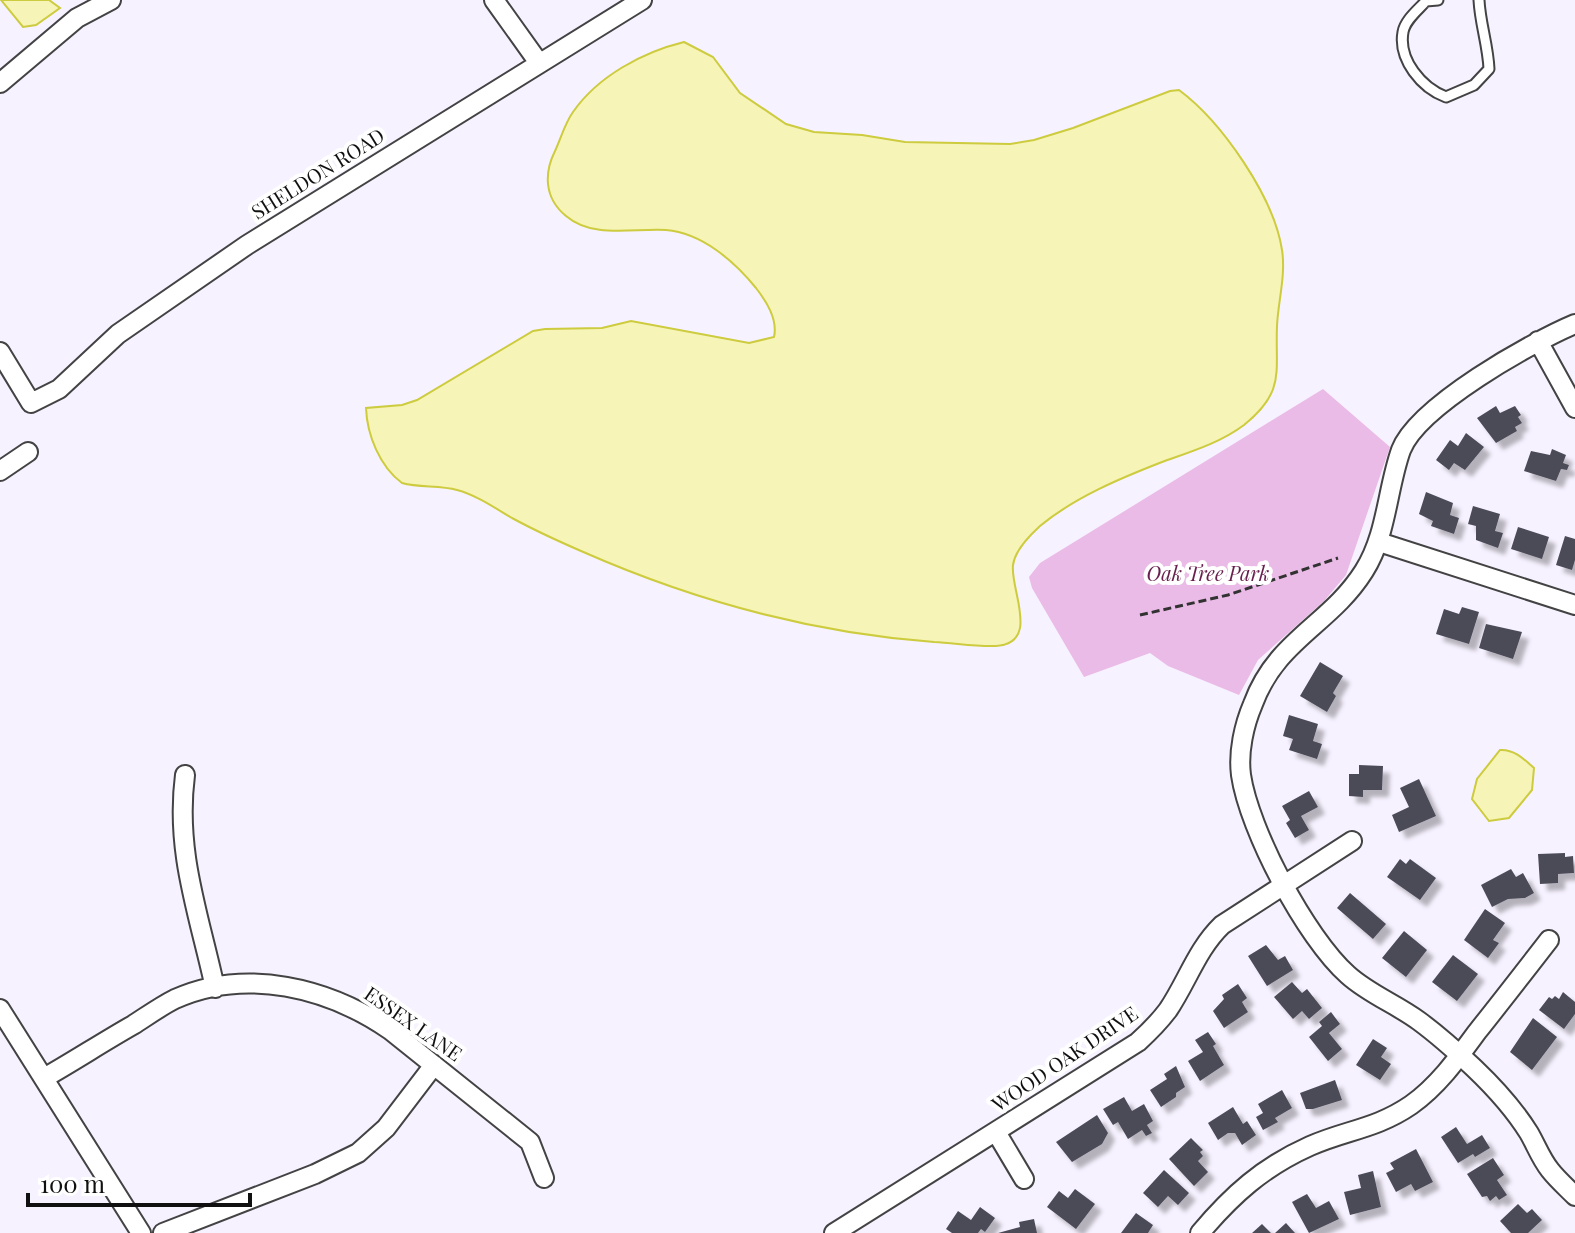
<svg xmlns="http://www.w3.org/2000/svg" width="1575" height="1233" viewBox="0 0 1575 1233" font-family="'Playfair Display',serif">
<defs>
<filter id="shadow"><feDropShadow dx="7" dy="7" stdDeviation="2" flood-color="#0004"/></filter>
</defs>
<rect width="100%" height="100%" fill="#f7f2ff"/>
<path fill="#eabbe7" d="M1323 389 1390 447 1346 575 1324 601 1258 660 1239 695 1168 666 1150 653 1084 677 1032 588 1029 577 1040 563Z"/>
<path fill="#f6f4b7" stroke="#cdcb3e" stroke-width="2" d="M1 0H49L60 8 36 25 23 27Z
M684 42 713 57 740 93 786 124 814 132 862 135 905 142 1010 144 1034 140 1073 128 1170 91 1179 90C1222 122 1274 197 1282 250 1286 275 1278 302 1277 326 1275 372 1286 391 1244 425 1220 443 1190 452 1162 462 1121 478 1075 497 1040 526 1029 536 1015 550 1013 565 1010 590 1041 643 996 646 976 647 955 643 934 642 813 633 692 600 581 551 558 541 534 530 512 518 495 508 476 495 457 490 439 485 420 488 402 483 380 467 367 435 366 408L402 405 417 400 533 331 545 329 602 328 631 321 749 343 774 337C778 319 766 301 756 288 734 261 702 233 666 230 633 228 593 239 566 216 544 198 544 173 555 151 561 138 565 123 573 112 598 76 643 52 684 42Z
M1500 750C1514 749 1524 759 1534 768L1532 790 1509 818 1489 821 1472 799 1477 779Z"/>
<path fill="#4c4c58" filter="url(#shadow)" d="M1496 406 1500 413 1515 406 1521 415 1518 417 1522 423 1515 427 1517 431 1496 443 1477 418Z
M1466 433 1484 447 1465 470 1454 463 1449 470 1436 460 1450 440 1458 446Z
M1552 449 1566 455 1563 463 1569 465 1567 470 1561 469 1556 481 1524 471 1531 451 1550 455Z
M1426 492 1453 503 1450 515 1459 518 1454 534 1431 526 1433 521 1419 514Z
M1473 506 1500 514 1495 531 1503 533 1498 548 1476 540V526L1468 524Z
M1518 527 1549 537 1542 559 1511 549Z
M1565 536 1575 539V560L1572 570 1556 565Z
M1462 607 1479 612 1469 644 1436 634 1444 609 1459 614Z
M1486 624 1522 632 1513 659 1479 648Z
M1320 662 1343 676 1333 693 1336 696 1327 712 1300 696Z
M1289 715 1318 724 1313 741 1322 744 1317 759 1289 750 1293 739 1283 736Z
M1359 765 1383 766 1382 790H1363V797L1349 796V774H1359Z
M1419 779 1436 816 1399 832 1392 815 1409 807 1400 788Z
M1309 791 1318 807 1301 816 1309 830 1295 838 1286 823 1290 820 1282 806Z
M1565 853V857L1573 856 1574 873 1558 874V883L1540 884 1538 854Z
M1400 859 1406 864 1410 859 1436 878 1420 900 1387 877Z
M1511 869 1516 877 1523 873 1534 893 1525 898 1508 899 1492 907 1481 885Z
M1350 893 1386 924 1373 939 1337 908Z
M1485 909 1505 923 1493 940 1499 943 1488 958 1464 940Z
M1404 931 1427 950 1406 977 1382 958Z
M1266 945 1278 960 1285 956 1293 970 1267 986 1248 956Z
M1453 955 1478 974 1457 1001 1432 982Z
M1292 982 1302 993 1307 989 1322 1008 1309 1019 1302 1011 1293 1019 1274 997Z
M1238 984 1247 998 1242 1002 1248 1012 1224 1028 1213 1011 1224 999 1222 995Z
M1563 992 1575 1002V1014L1564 1029 1539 1010 1549 997 1552 999 1555 996 1559 999Z
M1331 1012 1340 1024 1329 1033 1342 1049 1328 1061 1309 1037 1322 1026 1319 1022Z
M1533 1018 1557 1037 1532 1070 1510 1052Z
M1208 1032 1216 1044 1213 1046 1224 1065 1200 1081 1188 1061 1203 1052 1195 1040Z
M1373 1039 1387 1048 1381 1057 1391 1064 1380 1080 1356 1065Z
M1176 1066 1185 1087 1176 1093V1097L1161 1107 1150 1090 1167 1079 1164 1074Z
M1335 1080 1342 1100 1313 1109H1306L1300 1093Z
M1282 1090 1292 1108 1275 1118 1278 1122 1263 1130 1256 1117 1263 1113 1258 1104Z
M1124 1097 1132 1111 1144 1104 1153 1121 1147 1125 1152 1133 1146 1136 1142 1130 1128 1139 1118 1122 1113 1125 1103 1109Z
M1233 1107 1243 1124 1247 1121 1256 1135 1242 1145 1235 1133H1228L1218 1140 1208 1123Z
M1097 1115 1108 1133 1102 1144 1072 1162 1056 1142Z
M1456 1127 1467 1144 1482 1135 1490 1148 1475 1157 1473 1154 1458 1163 1441 1137Z
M1191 1138 1203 1150 1200 1152 1203 1156 1198 1161 1208 1172 1194 1186 1169 1159Z
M1416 1149 1433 1182 1415 1191 1411 1184 1396 1192 1386 1173 1394 1169 1390 1163Z
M1493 1158 1504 1175 1497 1180 1507 1195 1499 1200 1496 1196 1490 1201 1487 1196 1482 1197 1467 1174Z
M1164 1170 1189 1193 1178 1205 1168 1196 1158 1207 1143 1193Z
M1373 1171 1381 1207 1350 1215 1344 1192 1361 1188 1358 1175Z
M1075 1189 1095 1204 1076 1229 1047 1207 1059 1191 1068 1198Z
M1307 1194 1316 1208 1329 1201 1339 1219 1309 1233 1292 1202Z
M1518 1204 1527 1213 1532 1209 1542 1220 1528 1233H1511L1500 1221Z
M980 1207 995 1218 985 1232 981 1229 978 1233H952L946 1229 958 1211 971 1220Z
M1136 1213 1153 1225 1148 1233H1121Z
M1034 1219 1037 1233H998L1020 1227 1019 1222Z
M1286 1223 1295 1233H1275Z
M1262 1224 1271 1233H1252Z"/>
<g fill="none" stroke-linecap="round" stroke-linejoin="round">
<g stroke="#434343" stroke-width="13">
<path id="lane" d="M1438 0 1426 1C1418 10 1405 20 1403 32 1398 60 1422 88 1446 97L1474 85 1489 69C1488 45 1480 23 1479 0"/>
</g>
<g stroke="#434343" stroke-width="22">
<path id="street" d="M494 0 539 63
M0 83 77 18 111 0
M1575 324C1532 342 1418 406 1401 450 1387 489 1387 535 1364 571 1330 625 1277 639 1253 704 1244 725 1238 752 1241 775 1249 830 1306 938 1348 975 1369 994 1396 1004 1419 1021 1438 1035 1457 1052 1474 1068 1495 1088 1514 1109 1529 1133 1536 1145 1541 1159 1550 1170 1557 1179 1567 1188 1575 1196
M1538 341 1575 408
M0 352 31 403 59 389 118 334 247 245 642 0
M0 471 28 452
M1379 542 1575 605
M185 775C175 852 199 914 215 988
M0 1009 141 1233
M44 1078C74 1061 103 1042 133 1025 147 1016 161 1006 175 999 246 967 329 988 390 1030L530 1142 544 1178
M996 1132 1024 1179
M163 1233 315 1174 358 1153 386 1128 434 1065
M834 1233 1138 1042C1149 1032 1159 1022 1168 1010 1187 982 1197 949 1222 925L1352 841
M1200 1233C1232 1195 1263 1167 1310 1146 1346 1130 1376 1129 1411 1105 1438 1086 1458 1058 1477 1032 1501 1002 1525 971 1549 940"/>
</g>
<path stroke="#323232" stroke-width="3" stroke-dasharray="8 4" stroke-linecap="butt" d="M1140 615 1228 595 1338 558"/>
<use href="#lane" stroke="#fff" stroke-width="9"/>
<use href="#street" stroke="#fff" stroke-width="18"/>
</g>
<g text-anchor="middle" stroke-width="8" stroke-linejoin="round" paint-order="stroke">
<g font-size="20" fill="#101010" stroke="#fff">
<text transform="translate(318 174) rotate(-32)" y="7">SHELDON ROAD</text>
<text transform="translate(413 1024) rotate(35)" y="7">ESSEX LANE</text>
<text transform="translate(1065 1059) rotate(-34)" y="7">WOOD OAK DRIVE</text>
</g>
<g font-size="20" font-style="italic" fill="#681f4d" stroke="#fff">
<text x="1208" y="581">Oak Tree Park</text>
</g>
</g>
<path d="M28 1193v12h222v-12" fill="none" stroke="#101010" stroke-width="4"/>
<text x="40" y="1193" font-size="24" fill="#101010" stroke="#ffffff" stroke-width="6" paint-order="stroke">100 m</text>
</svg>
